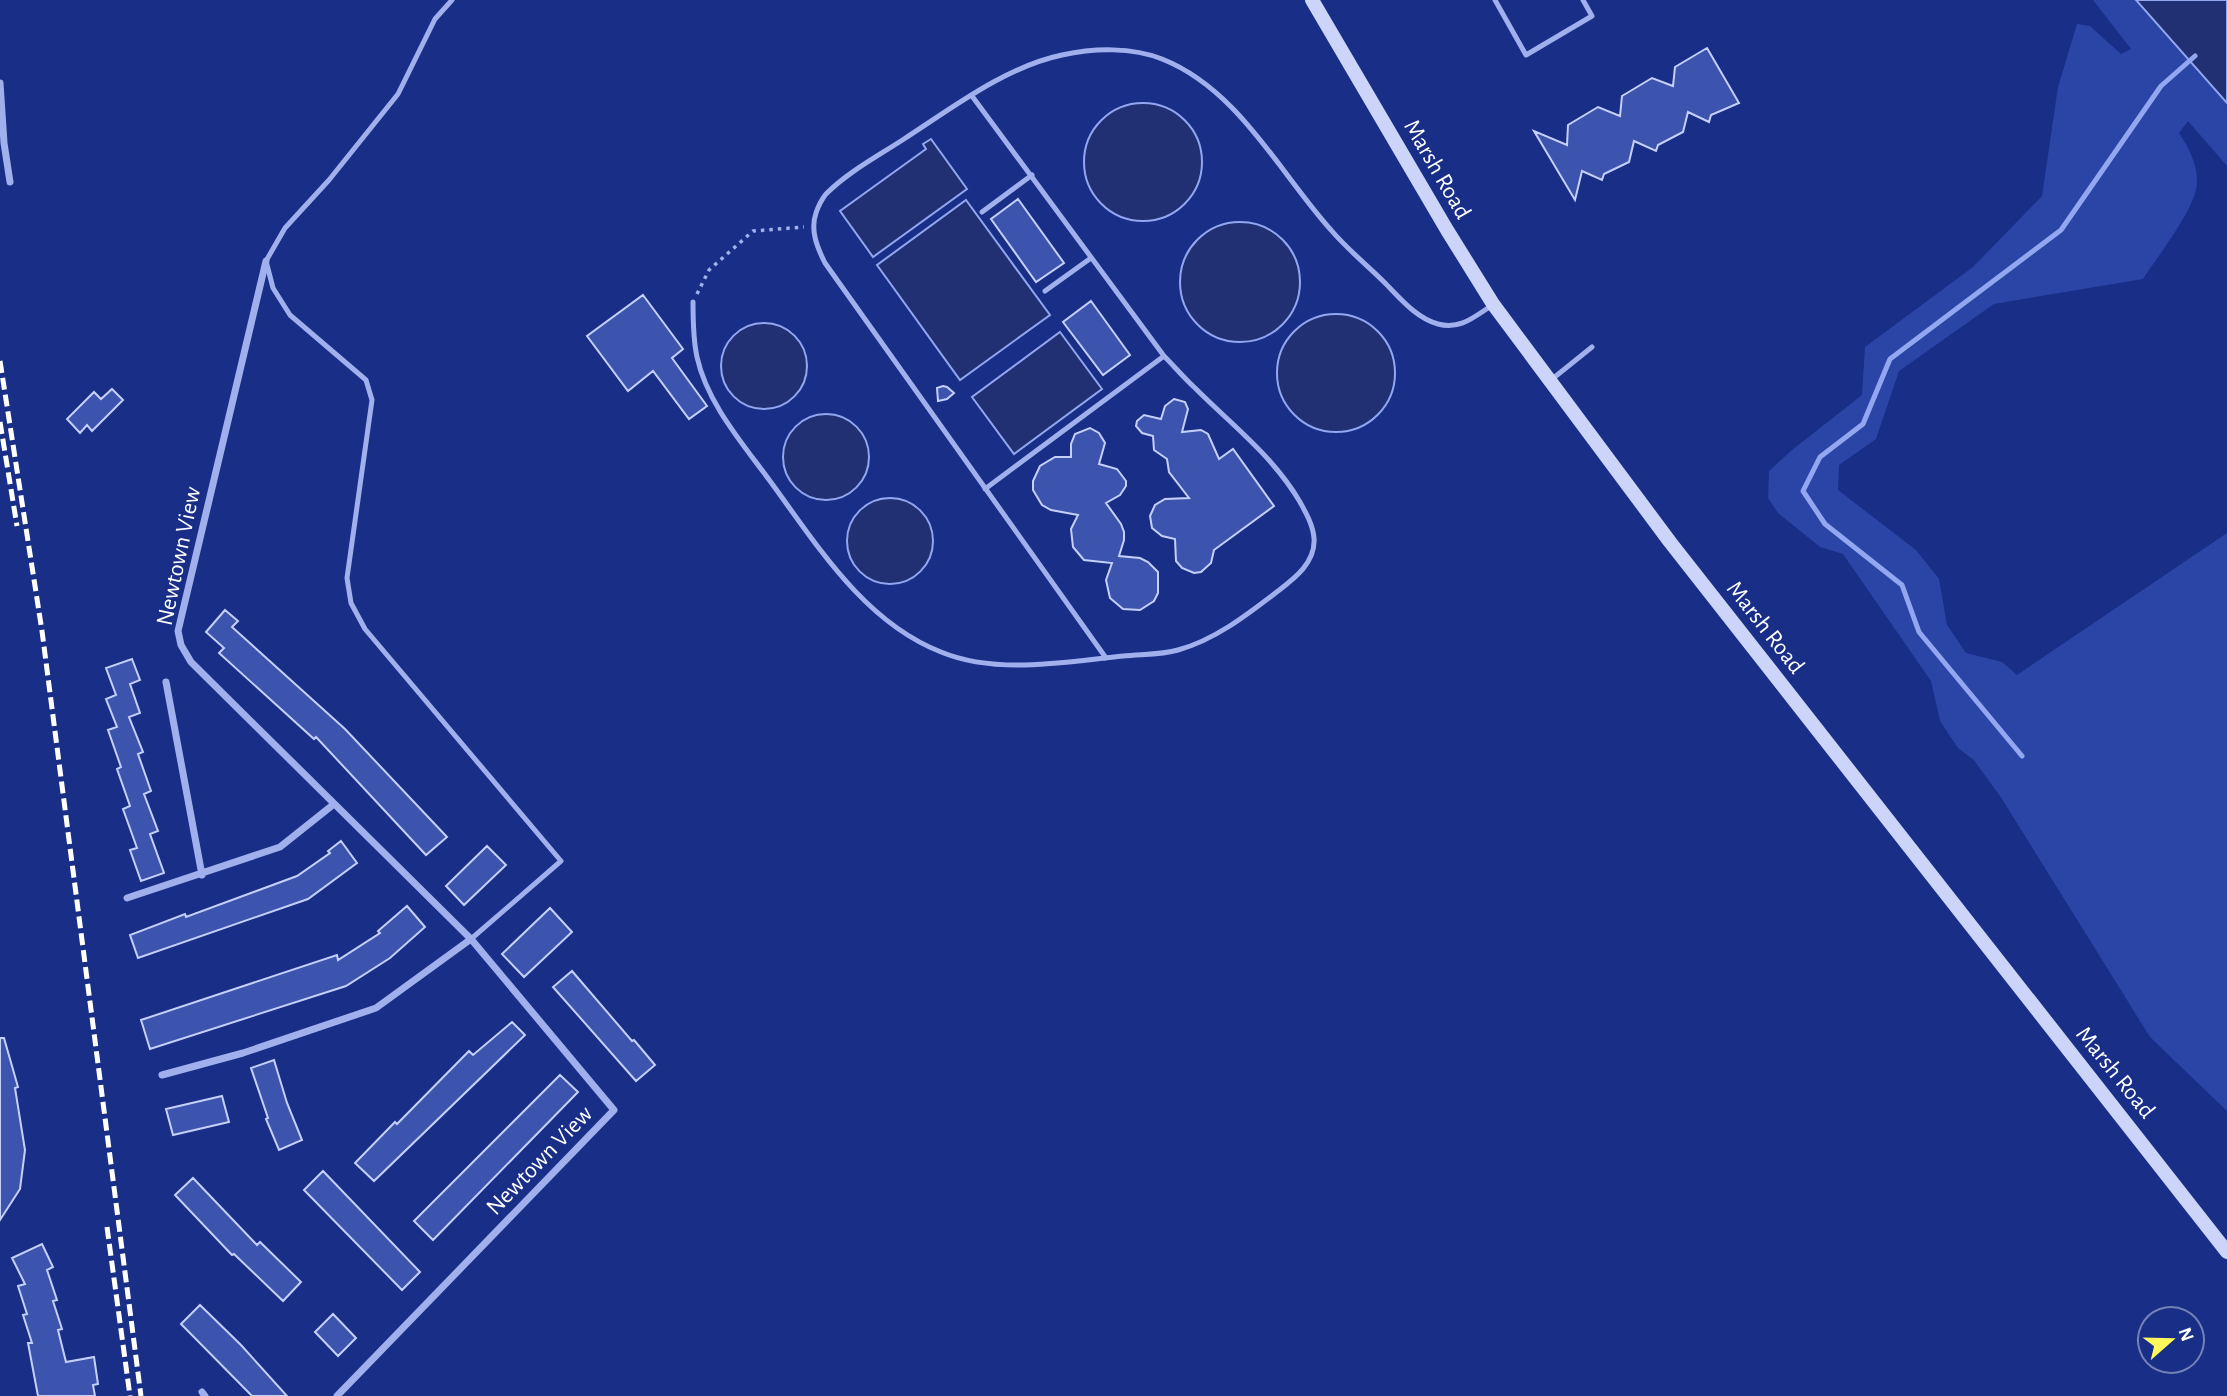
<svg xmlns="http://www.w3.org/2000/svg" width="2227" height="1396" viewBox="0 0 2227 1396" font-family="'Alegreya Sans',sans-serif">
<rect width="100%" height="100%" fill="#182e87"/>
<path fill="#2b45a6" d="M2093 0H2136L2227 103V166L2188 121 2179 133C2189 148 2198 165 2197 184 2195 209 2158 256 2143 279L1994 304 1899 371 1876 439 1839 465 1838 490 1916 550 1939 579 1947 625 1966 653 2002 662 2017 675 2227 533V1111L2150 1037 2002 799 1974 760 1958 748 1940 721 1931 681 1843 554 1820 547 1778 513 1768 498 1769 471 1792 450 1862 395 1865 347 1973 267 2042 196 2058 87 2077 24 2090 26 2121 54 2131 49Z"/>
<path fill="#203073" stroke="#92a7f0" stroke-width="2" d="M2136 0H2227V103Z
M1084 162a59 59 0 1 1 118 0a59 59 0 1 1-118 0Z
M931 139 967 189 873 257 840 211 926 149 923 144Z
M966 200 1050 315 960 380 877 265Z
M1180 282a60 60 0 1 1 120 0a60 60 0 1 1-120 0Z
M1277 373a59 59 0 1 1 118 0a59 59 0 1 1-118 0Z
M721 366a43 43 0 1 1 86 0a43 43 0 1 1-86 0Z
M1060 332 1102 389 1014 454 972 397Z
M783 457a43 43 0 1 1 86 0a43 43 0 1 1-86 0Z
M847 541a43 43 0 1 1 86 0a43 43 0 1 1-86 0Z"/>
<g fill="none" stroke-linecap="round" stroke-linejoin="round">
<path stroke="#92a7f0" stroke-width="5" d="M2022 756 1919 632 1902 585 1825 524 1803 491 1820 457 1863 424 1890 359 2061 230 2161 86 2195 56"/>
</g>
<path fill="#3d54af" stroke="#c5d0fa" stroke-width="2" d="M1707 48 1739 103 1711 115 1709 122 1688 112 1683 132 1658 145 1656 151 1634 141 1629 162 1604 174 1602 180 1582 171 1575 200 1534 131 1567 145 1568 125 1598 107 1620 116 1622 96 1652 78 1673 86 1675 67Z
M1018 199 1064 263 1036 282 991 219Z
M643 295 683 349 672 358 707 406 689 419 653 371 628 391 587 336Z
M1091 301 1130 355 1103 375 1063 322Z
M943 386 947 387 954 393 947 399 938 401 937 388Z
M112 389 123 400 92 431 87 425 80 433 67 419 94 392 101 399Z
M1174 399 1185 402 1188 409 1182 432 1201 430 1208 434 1219 459 1233 449 1274 506 1214 550 1211 563 1201 572 1194 573 1182 568 1176 561 1175 539 1162 536 1152 528 1150 516 1155 505 1165 499 1189 498 1169 472 1167 459 1154 450 1153 436 1142 433 1136 426 1137 421 1144 415 1161 419 1165 406Z
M1090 428 1099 433 1105 443 1099 464 1117 469 1126 481V486L1120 495 1106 503 1121 524 1124 532V540L1119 556 1140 558 1148 562 1158 572V593L1154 601 1140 610 1123 609 1110 598 1106 580 1112 563 1084 560 1073 547 1071 529 1078 515 1051 510 1042 505 1033 490V481L1040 466 1055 457H1071V444L1075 434Z
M225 610 238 621 232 627 345 729 447 837 426 855 316 737 314 739 219 653 224 648 206 632Z
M132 659 140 680 130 684 140 713 129 717 143 752 138 754 151 791 144 794 158 831 150 834 164 873 141 881 130 850 137 848 123 809 130 806 117 769 121 767 108 730 117 727 106 699 116 695 106 668Z
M341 841 357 863 308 899 138 958 130 935 185 914 186 917 297 876 330 853 328 851Z
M487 846 506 865 464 905 446 886Z
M407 906 425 927 390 958 346 986 150 1049 141 1020 337 955 338 960 380 933 378 931Z
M550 908 572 932 524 977 502 954Z
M572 971 632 1041 634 1040 655 1065 636 1081 553 987Z
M512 1022 525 1035 374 1181 355 1163 395 1122 397 1124 469 1051 473 1055Z
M0 1038H4L18 1087 15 1088 25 1150 20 1189 0 1220Z
M274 1060 287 1103 302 1140 279 1150 266 1119 268 1118 251 1068Z
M560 1075 578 1092 433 1240 414 1221Z
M222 1096 229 1122 173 1135 166 1109Z
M323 1171 420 1272 402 1290 304 1190Z
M193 1178 257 1245 260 1242 301 1282 283 1301 234 1254 232 1255 175 1195Z
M42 1244 53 1267 47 1270 57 1300 53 1301 62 1329 58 1330 66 1362 94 1357 98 1384 93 1385 95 1396H38L28 1343H32L23 1315 27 1314 18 1286 25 1284 12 1258Z
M200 1305 241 1345 287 1396H252L181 1324Z
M333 1314 356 1338 338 1356 315 1332Z"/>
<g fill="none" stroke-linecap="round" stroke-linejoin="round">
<path stroke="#a0b0ed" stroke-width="3.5" stroke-dasharray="3.5 5" stroke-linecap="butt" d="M697 294 709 270 753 231 804 227"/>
<path stroke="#a0b0ed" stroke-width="5" d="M452 0 435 19 398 94 329 180 285 228 266 261 273 288 290 315 366 380 372 400 347 578 351 603 365 629 561 861 471 939
M1495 0 1526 55 1592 16 1583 0
M982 212 1032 175
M1045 291 1091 258
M693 302C693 320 693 339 697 357 707 403 743 444 770 481 817 545 864 622 941 652 997 675 1064 662 1123 656 1141 654 1161 655 1178 650 1215 640 1248 614 1278 591 1295 578 1316 562 1314 538 1313 525 1306 513 1300 502 1273 456 1232 425 1195 388 1184 378 1174 366 1164 356L972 96
M1551 380 1592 347
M985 489 1164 356
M1106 658 825 263C817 247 810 230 816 213 818 207 822 199 826 194 848 172 878 156 904 139 952 108 1005 67 1062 55 1094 48 1132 47 1162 59 1238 89 1279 172 1331 230 1347 249 1367 265 1384 282 1400 298 1416 318 1438 324 1460 330 1474 317 1491 306"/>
<path stroke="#a0b0ed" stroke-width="7" d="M0 83 4 143 10 182
M266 261 178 631 181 645 191 662 471 939 614 1110 337 1396
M166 682 202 875
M127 898 280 847 334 804
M162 1075 243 1053 376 1008 471 939
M202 1392 205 1396"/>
<path stroke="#ccd5f9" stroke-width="14" d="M1312 0 1447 230 1493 304 1670 542 2227 1252"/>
<path stroke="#fff" stroke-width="5" stroke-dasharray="12 5" stroke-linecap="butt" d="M0 361 42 631 141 1396
M0 422 17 526
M107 1227 130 1396"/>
</g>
<g text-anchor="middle" stroke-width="5" stroke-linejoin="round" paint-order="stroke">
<g font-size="24" fill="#fff" stroke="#182e87">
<text transform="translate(1438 169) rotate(60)" y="8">Marsh Road</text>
<text transform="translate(178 556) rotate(-78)" y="8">Newtown View</text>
<text transform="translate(1766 627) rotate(52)" y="8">Marsh Road</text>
<text transform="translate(2116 1072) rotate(51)" y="8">Marsh Road</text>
<text transform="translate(539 1160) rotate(-46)" y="8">Newtown View</text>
</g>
</g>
<g transform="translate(2171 1340) rotate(70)"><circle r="33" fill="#182e87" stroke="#7482b7" stroke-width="2"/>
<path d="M0-5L12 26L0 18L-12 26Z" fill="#fff75c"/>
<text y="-10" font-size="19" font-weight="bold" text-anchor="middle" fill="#ffffff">N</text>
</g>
</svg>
